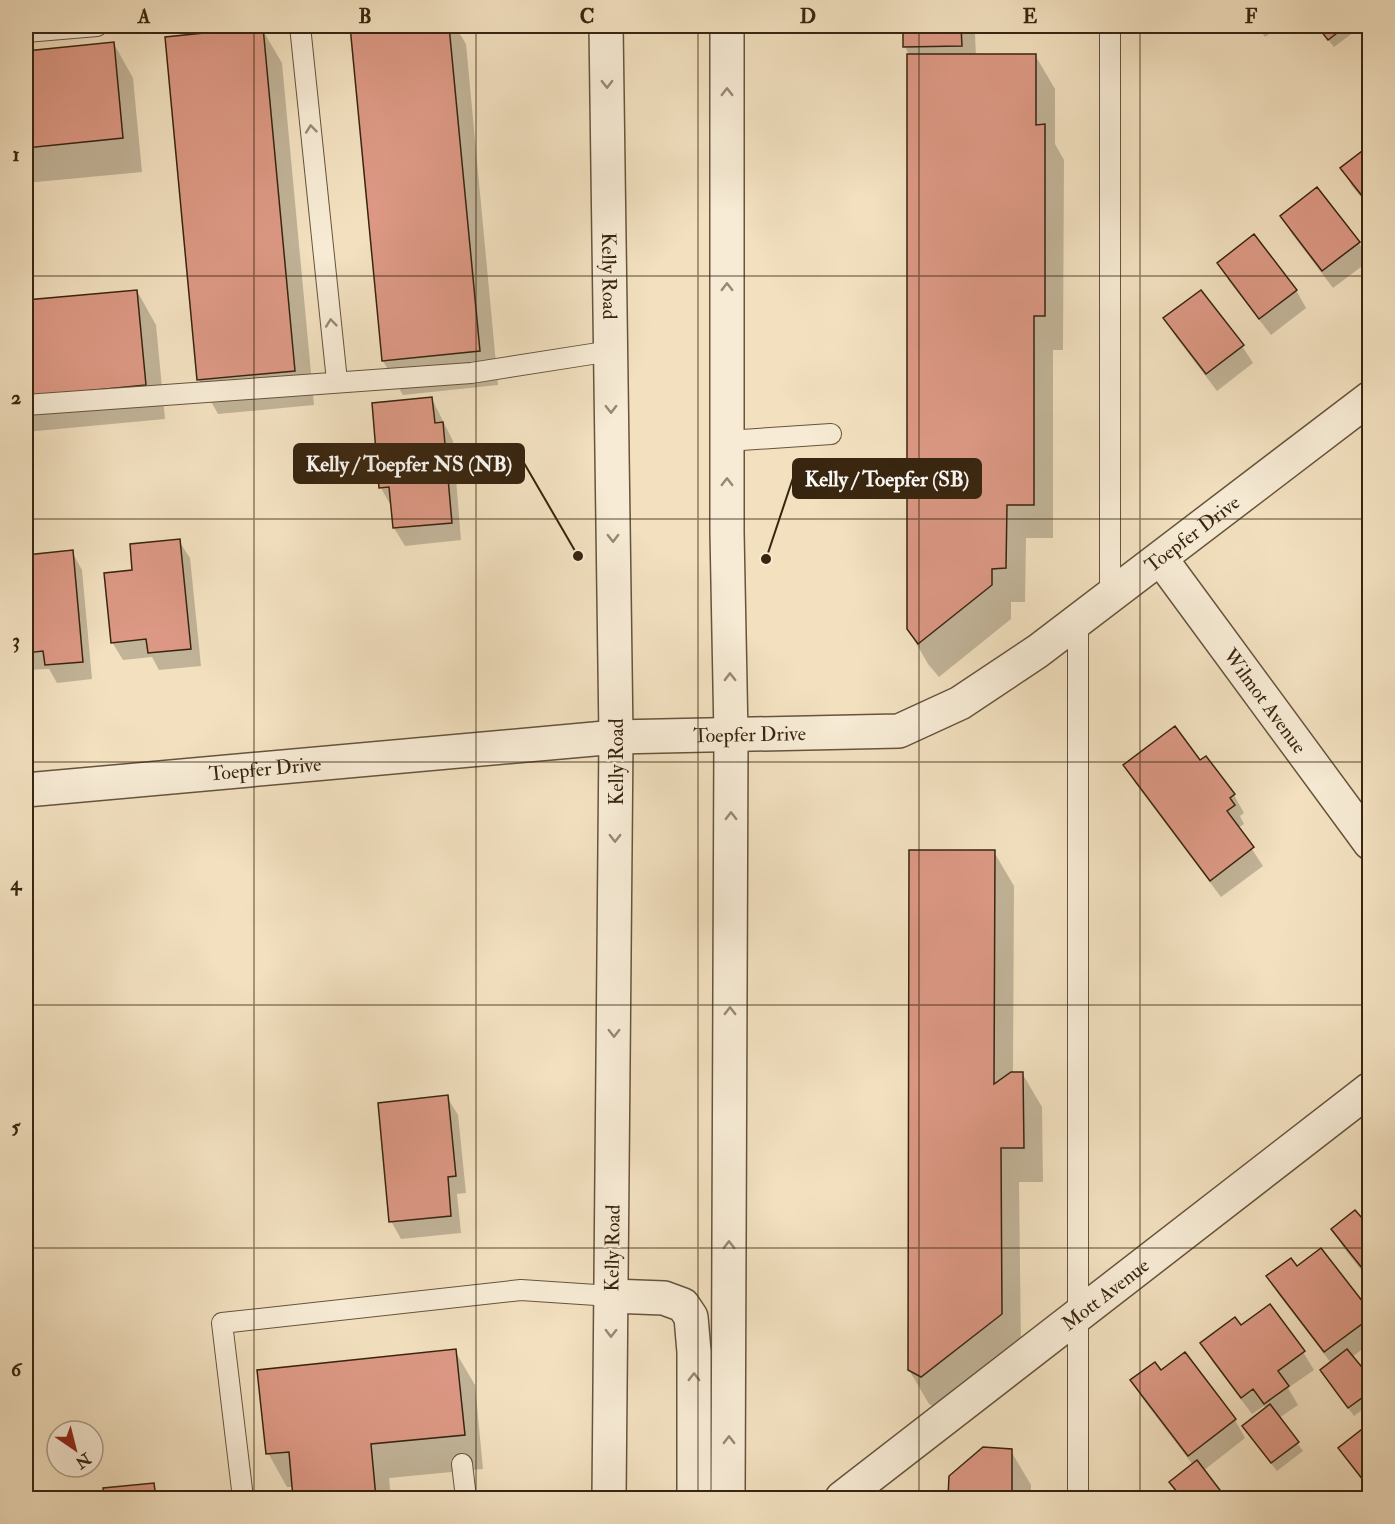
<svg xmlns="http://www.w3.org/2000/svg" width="1395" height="1524" viewBox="0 0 1395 1524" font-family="'IM FELL Double Pica',serif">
<rect width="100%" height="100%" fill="#f2e0bf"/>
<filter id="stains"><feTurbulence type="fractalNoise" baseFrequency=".00333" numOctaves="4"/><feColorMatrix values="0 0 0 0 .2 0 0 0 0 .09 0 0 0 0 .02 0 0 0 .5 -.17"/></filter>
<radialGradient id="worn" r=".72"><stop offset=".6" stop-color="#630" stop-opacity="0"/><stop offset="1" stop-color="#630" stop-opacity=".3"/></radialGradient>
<path fill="#0003" d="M351 26H455L466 44 498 385 403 395 383 361Z
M905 26H1027V33L975 34 976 56 1035 55 1055 89V144L1064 160 1063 350H1053V538H1026L1025 602H1011V619L939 677 928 664 908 629 910 56 905 47Z
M1257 26H1280L1265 37Z
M1317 26H1362L1334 47Z
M262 29 282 63 314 405 218 414 199 380 167 38Z
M114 44 133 78 142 172 26 183V52Z
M1370 147V208L1352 186 1342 168Z
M1281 216 1359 243 1369 261 1333 288 1292 234Z
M1219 263 1296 290 1306 308 1271 335 1229 281Z
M137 291 156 325 165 419 26 432V301Z
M1165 319 1242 346 1253 363 1217 391 1176 337Z
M432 399 453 441 461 540 405 546 394 528 391 506 381 488Z
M179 541 190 558 201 666 159 670 152 657 123 660 112 642 134 571Z
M72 552 82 570 92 679 57 683 49 669 26 670V556Z
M1200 762 1234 795 1244 813 1240 816 1244 824 1238 828 1263 866 1221 897 1135 783 1125 766Z
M994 852 1014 886 1013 1073H1022L1042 1107 1043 1182H1019L1021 1349 941 1410 929 1404 909 1370Z
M447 1097 458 1115 466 1193 457 1194 461 1233 401 1239 391 1221Z
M1370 1214V1281L1343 1247 1333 1229 1362 1220Z
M1268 1277 1370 1313V1343L1352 1357 1370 1379V1404L1354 1416 1322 1371 1331 1363 1279 1295Z
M1241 1327 1303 1352 1314 1370 1288 1388 1298 1405 1279 1418 1303 1451 1277 1471 1249 1435 1267 1409 1264 1406 1252 1414 1212 1361 1202 1343Z
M455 1351 475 1385 483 1469 389 1478 391 1498H295L294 1487H287L268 1453Z
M1185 1354 1235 1420 1245 1438 1203 1471 1224 1498H1181L1176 1491 1171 1482 1193 1465 1142 1398 1132 1381 1161 1372Z
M1011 1451 1031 1485V1498H950V1477Z
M153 1484 159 1498H105L104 1489Z"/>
<path fill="#dc9884" stroke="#38250f" stroke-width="1.5" d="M350 26H449L480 351 382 361Z
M903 26H961L962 46 903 47Z
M1317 26H1346L1328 40Z
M263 27 295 371 197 380 165 37Z
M114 42 123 138 26 148V51Z
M907 54H1036V125L1045 124V316H1034V505H1007L1006 568 992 569V585L918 644 907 629Z
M1370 145V206L1340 168Z
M1317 187 1360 242 1322 271 1280 216Z
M1254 234 1297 290 1259 319 1217 263Z
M137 290 146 385 26 397V300Z
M1201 290 1244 345 1206 374 1163 318Z
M432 397 435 423 443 422 452 523 393 528 389 487 379 488 372 403Z
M180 539 191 649 148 653 146 639 111 643 104 573 132 570 130 544Z
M73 550 83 662 45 665 43 651 26 653V555Z
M1175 726 1200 760 1206 756 1235 794 1230 798 1235 805 1227 811 1254 847 1210 881 1123 765Z
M909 850H995L994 1084 1011 1072H1023L1024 1148H1001L1002 1314 921 1377 908 1370Z
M448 1095 456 1176 448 1177 451 1216 389 1222 378 1103Z
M1355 1210 1362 1218 1370 1212V1278L1331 1229Z
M1321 1248 1370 1311V1318L1324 1352 1266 1276 1291 1258 1297 1266Z
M1270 1304 1305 1351 1278 1371 1289 1386 1264 1404 1253 1389 1241 1398 1200 1343 1235 1317 1241 1325Z
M456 1349 465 1435 371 1444 376 1498H293L289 1452 266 1454 257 1370Z
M1347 1349 1370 1377V1392L1348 1408 1320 1370Z
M1185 1352 1236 1419 1188 1456 1130 1380 1155 1362 1161 1370Z
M1270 1404 1299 1442 1271 1463 1242 1426Z
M1366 1426 1370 1431V1484L1367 1485 1338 1448Z
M983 1447 1012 1449V1498H948L949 1476Z
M1197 1460 1226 1498H1182L1169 1482Z
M154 1483 156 1498H104L103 1488Z"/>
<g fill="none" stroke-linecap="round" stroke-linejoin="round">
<g stroke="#66543b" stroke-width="22">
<path id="service" d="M300 26 337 381
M26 32 97 26
M26 405 471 373 611 351
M727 441 831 434
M1110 597V26
M1078 621V1498
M462 1464 466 1498
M243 1498 222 1323 521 1290 611 1296"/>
</g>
<g stroke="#66543b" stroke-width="36">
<g id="minor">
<path id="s1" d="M1161 559 1370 843"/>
<path id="s2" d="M842 1498 1370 1089"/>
</g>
</g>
<g stroke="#66543b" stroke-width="36">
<g id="tertiary">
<path id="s3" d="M606 26 616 737 609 1498"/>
<path d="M727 26V532L731 736 728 1498"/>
<path id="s4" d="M26 790 616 737 899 731 960 703 1038 651 1370 398"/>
<path d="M611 1296 664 1298 683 1305 691 1317 694 1352V1498"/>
</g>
</g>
<use href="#service" stroke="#f7ebd5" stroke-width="20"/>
<use href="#minor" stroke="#f7ebd5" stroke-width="33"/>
<use href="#tertiary" stroke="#f7ebd5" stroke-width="33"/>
</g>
<defs><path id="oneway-chevron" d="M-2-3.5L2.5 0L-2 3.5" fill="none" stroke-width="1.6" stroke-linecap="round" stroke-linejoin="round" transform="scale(1.5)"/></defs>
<g stroke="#988872">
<use href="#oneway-chevron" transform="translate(607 84) rotate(89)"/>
<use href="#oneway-chevron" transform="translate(727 92) rotate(-90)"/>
<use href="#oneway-chevron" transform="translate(311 129) rotate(-96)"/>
<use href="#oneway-chevron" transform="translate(727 287) rotate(-90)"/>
<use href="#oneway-chevron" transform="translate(331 323) rotate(-96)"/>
<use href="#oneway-chevron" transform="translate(611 409) rotate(89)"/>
<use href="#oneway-chevron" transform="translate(727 482) rotate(-90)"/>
<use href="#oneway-chevron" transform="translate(613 538) rotate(89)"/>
<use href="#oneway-chevron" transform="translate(730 677) rotate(-91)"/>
<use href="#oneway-chevron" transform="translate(731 816) rotate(-90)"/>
<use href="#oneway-chevron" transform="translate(615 838) rotate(90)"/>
<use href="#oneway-chevron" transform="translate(730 1011) rotate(-90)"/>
<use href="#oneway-chevron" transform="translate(614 1033) rotate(90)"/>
<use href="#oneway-chevron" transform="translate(729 1245) rotate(-90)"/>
<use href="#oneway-chevron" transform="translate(611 1333) rotate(91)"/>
<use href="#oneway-chevron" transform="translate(694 1377) rotate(-90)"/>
<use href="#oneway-chevron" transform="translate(729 1440) rotate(-90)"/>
</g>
<path fill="none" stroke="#38250f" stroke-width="1.5" stroke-opacity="0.55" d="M254 26V1498M476 26V1498M698 26V1498M919 26V1498M1140 26V1498M26 276H1370M26 519H1370M26 762H1370M26 1005H1370M26 1248H1370"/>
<g text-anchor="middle" stroke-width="5" stroke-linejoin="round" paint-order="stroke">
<g font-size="20" fill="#38250f" stroke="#f7ebd5">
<text dy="7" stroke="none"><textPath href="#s3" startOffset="250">Kelly Road</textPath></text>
<text dy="7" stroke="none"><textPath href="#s4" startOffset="1230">Toepfer Drive</textPath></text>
<text dy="7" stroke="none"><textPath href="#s1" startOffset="176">Wilmot Avenue</textPath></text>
<text dy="7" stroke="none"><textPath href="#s4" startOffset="726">Toepfer Drive</textPath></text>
<text transform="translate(616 762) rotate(-90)" y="7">Kelly Road</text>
<text dy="7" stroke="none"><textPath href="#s4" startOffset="240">Toepfer Drive</textPath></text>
<text transform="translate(612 1248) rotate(-89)" y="7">Kelly Road</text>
<text dy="7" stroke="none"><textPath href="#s2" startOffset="333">Mott Avenue</textPath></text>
</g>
</g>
<path fill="none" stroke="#38250f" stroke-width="2" d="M578 556L524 463M766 559L793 478"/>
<g fill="#38250f" stroke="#f7ebd5" stroke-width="2">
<circle cx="578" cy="556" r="6"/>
<circle cx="766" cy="559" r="6"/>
</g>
<g fill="#38250f" stroke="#38250f" stroke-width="2">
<rect x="294" y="444" width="230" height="39" rx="6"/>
<rect x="793" y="459" width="188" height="39" rx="6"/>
</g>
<g font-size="21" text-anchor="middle" font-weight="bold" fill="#fff">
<text x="409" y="471">Kelly / Toepfer NS (NB)</text>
<text x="887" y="486">Kelly / Toepfer (SB)</text>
</g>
<rect width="1395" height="1524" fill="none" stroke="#f2e0bf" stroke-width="66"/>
<g transform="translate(75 1449) rotate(145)"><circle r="28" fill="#f7ebd5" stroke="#ab9c86" stroke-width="1.5"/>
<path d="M0-4.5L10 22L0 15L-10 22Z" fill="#8f2418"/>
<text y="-9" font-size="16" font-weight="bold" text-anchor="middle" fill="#38250f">N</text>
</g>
<rect x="33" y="33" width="1329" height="1458" fill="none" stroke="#38250f" stroke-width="2"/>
<g font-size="20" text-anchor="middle" font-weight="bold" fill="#38250f">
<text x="144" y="23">A</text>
<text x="365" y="23">B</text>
<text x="587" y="23">C</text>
<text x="808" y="23">D</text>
<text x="1030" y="23">E</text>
<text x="1251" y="23">F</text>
<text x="16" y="161">1</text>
<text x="16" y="404">2</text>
<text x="16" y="647">3</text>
<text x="16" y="890">4</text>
<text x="16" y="1133">5</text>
<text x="16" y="1376">6</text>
</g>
<rect width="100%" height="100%" filter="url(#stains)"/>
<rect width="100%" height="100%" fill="url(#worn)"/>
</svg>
